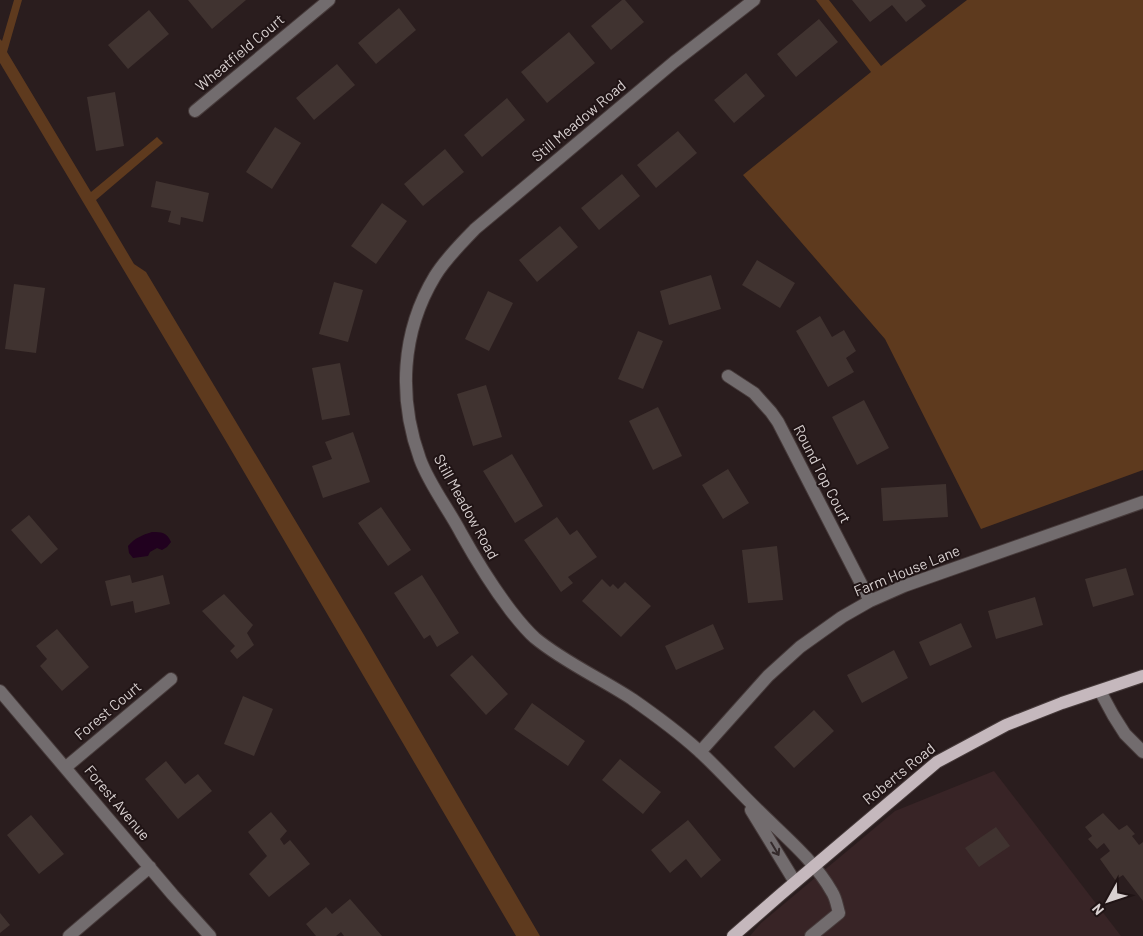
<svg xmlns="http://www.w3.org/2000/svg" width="1143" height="936" viewBox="0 0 1143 936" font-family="Barlow,sans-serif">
<rect width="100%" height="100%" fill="#2a1d1e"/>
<path fill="#382426" d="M994 771 1121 936H750L761 923 895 811Z"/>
<path fill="#5e3a1e" d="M14 0H22L7 52 91 192 157 137 163 143 96 200 134 264 146 272 364 635 540 936H516L227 443 0 63V39L2 41Z
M816 0H829L881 66 967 0H1143V470L981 529 885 339 743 175 871 72Z"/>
<path fill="#21011f" d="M152 532C161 532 167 532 171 542L167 547 162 550 157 548 150 552 148 556 133 558 129 553 128 546C135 538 142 535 152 532Z"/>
<path fill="#403330" d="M188 0H246L212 29Z
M622 0H625L644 22 611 50 591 26Z
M852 0H921L926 6 906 22 892 5 870 22Z
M399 8 416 30 376 64 358 43Z
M149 10 169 34 128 69 108 45Z
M819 19 838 42 796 77 777 54Z
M569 32 595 63 547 103 521 72Z
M337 64 355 85 314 120 296 98Z
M746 73 765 96 734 123 714 100Z
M115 92 124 146 96 151 87 97Z
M507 98 525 120 482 157 464 135Z
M275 127 301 143 272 189 246 172Z
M678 131 697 153 656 188 637 165Z
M445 149 464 172 423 206 404 184Z
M622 174 640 196 599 230 581 208Z
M156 181 209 193 203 222 181 217 180 225 168 222 171 211 151 207Z
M382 203 407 221 376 264 351 246Z
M560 226 578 247 537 282 519 260Z
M757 260 795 283 780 308 742 285Z
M711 275 721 309 669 325 660 291Z
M334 282 363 290 348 342 319 334Z
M14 284 45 288 36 353 5 349Z
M488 291 513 303 489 351 465 339Z
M820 316 832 337 844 330 856 351 846 358 854 372 828 387 796 331Z
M638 331 663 341 643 389 618 379Z
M340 363 350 415 322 420 312 368Z
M486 385 502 437 473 446 457 394Z
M864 400 889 448 857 465 832 417Z
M658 407 682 456 653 470 629 421Z
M353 432 370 482 323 498 312 466 332 459 325 442Z
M512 454 543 506 515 523 483 471Z
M728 469 749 503 723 519 702 485Z
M946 484 948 517 883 521 881 488Z
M381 507 411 550 388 566 358 523Z
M29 515 58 549 41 564 11 530Z
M557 517 570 535 577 530 597 557 568 577 573 583 561 592 524 540Z
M777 546 783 600 748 603 742 550Z
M1126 568 1134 595 1093 607 1085 579Z
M130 575 132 583 163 575 170 604 135 613 133 601 111 606 105 581Z
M422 575 459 633 437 647 430 635 424 639 394 593Z
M602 579 610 587 613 584 618 589 625 582 651 606 621 637 582 601Z
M224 594 253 625 247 633 254 645 237 659 230 651 235 646 202 611Z
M1035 597 1043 625 996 639 988 611Z
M961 623 972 647 930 666 919 642Z
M713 624 724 649 676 670 665 646Z
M57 629 89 667 62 691 40 666 47 659 36 646Z
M894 650 908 678 862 703 847 675Z
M472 655 508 694 486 715 450 675Z
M243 696 273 709 254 756 224 744Z
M532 703 585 741 568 766 514 729Z
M814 710 834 731 794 768 774 747Z
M620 759 661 792 643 814 602 780Z
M166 761 185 784 198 774 212 791 178 819 145 779Z
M271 812 287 831 280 839 284 845 290 840 310 864 269 897 249 874 267 856 248 832Z
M1103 813 1119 830 1127 825 1135 834 1132 836 1139 845 1143 842V901L1123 875 1115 880 1100 859 1110 851 1104 843 1097 849 1088 839 1092 836 1085 827Z
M31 815 64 854 39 874 7 835Z
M688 820 721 860 701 878 686 859 670 873 651 850Z
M996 827 1010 846 979 867 965 848Z
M350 899 382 936H344L341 932 336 936H316L306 924 326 907 332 914Z
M0 913 10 925 0 933Z"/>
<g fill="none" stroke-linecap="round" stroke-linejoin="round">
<g stroke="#463a3a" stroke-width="14">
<path id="minor" d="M754 0 674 62 475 229C461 244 446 258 435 276 401 332 398 398 420 459 430 486 448 508 461 533 476 560 492 586 511 611 518 620 526 630 535 638 564 662 600 678 632 699 655 715 678 732 698 750 719 769 738 791 758 810 784 836 814 860 832 892 836 898 837 906 839 913L811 936
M195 111 329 0
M728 376 754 393 771 412 778 422 870 601
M0 691 173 895 210 936
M1100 691 1113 715 1125 734 1143 752
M700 752 768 676 800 647 842 617 870 601 904 586 1143 502
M66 767 171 679
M751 810 795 882
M69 936 150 867"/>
</g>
<g stroke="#463a3a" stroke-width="14">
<path id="major" d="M733 936 780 895 937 762 1006 725 1062 703 1143 676"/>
</g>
<use href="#minor" stroke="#726c6e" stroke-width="12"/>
<use href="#major" stroke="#c5b8bd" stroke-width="12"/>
</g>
<defs><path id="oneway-shaft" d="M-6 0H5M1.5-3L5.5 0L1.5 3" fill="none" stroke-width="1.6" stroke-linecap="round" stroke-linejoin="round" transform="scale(1.25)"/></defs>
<use stroke="#342a2b" href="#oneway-shaft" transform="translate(775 849) rotate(59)"/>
<g text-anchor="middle" stroke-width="4" stroke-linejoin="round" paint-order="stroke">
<g font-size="15" fill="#d8d0d0" stroke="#201415">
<text transform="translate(240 53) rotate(-40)" y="5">Wheatfield Court</text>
<text transform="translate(579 121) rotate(-40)" y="5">Still Meadow Road</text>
<text transform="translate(822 474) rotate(63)" y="5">Round Top Court</text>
<text transform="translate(466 507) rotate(61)" y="5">Still Meadow Road</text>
<text transform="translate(907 571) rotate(-22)" y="5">Farm House Lane</text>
<text transform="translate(108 711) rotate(-40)" y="5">Forest Court</text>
<text transform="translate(899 774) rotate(-39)" y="5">Roberts Road</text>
<text transform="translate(117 803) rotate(50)" y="5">Forest Avenue</text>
</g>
</g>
<g transform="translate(1108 901) rotate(230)" stroke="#201415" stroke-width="4" paint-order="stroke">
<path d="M0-4L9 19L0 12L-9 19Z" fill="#d8d0d0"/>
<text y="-8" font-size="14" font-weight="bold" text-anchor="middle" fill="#d8d0d0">N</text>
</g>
</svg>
